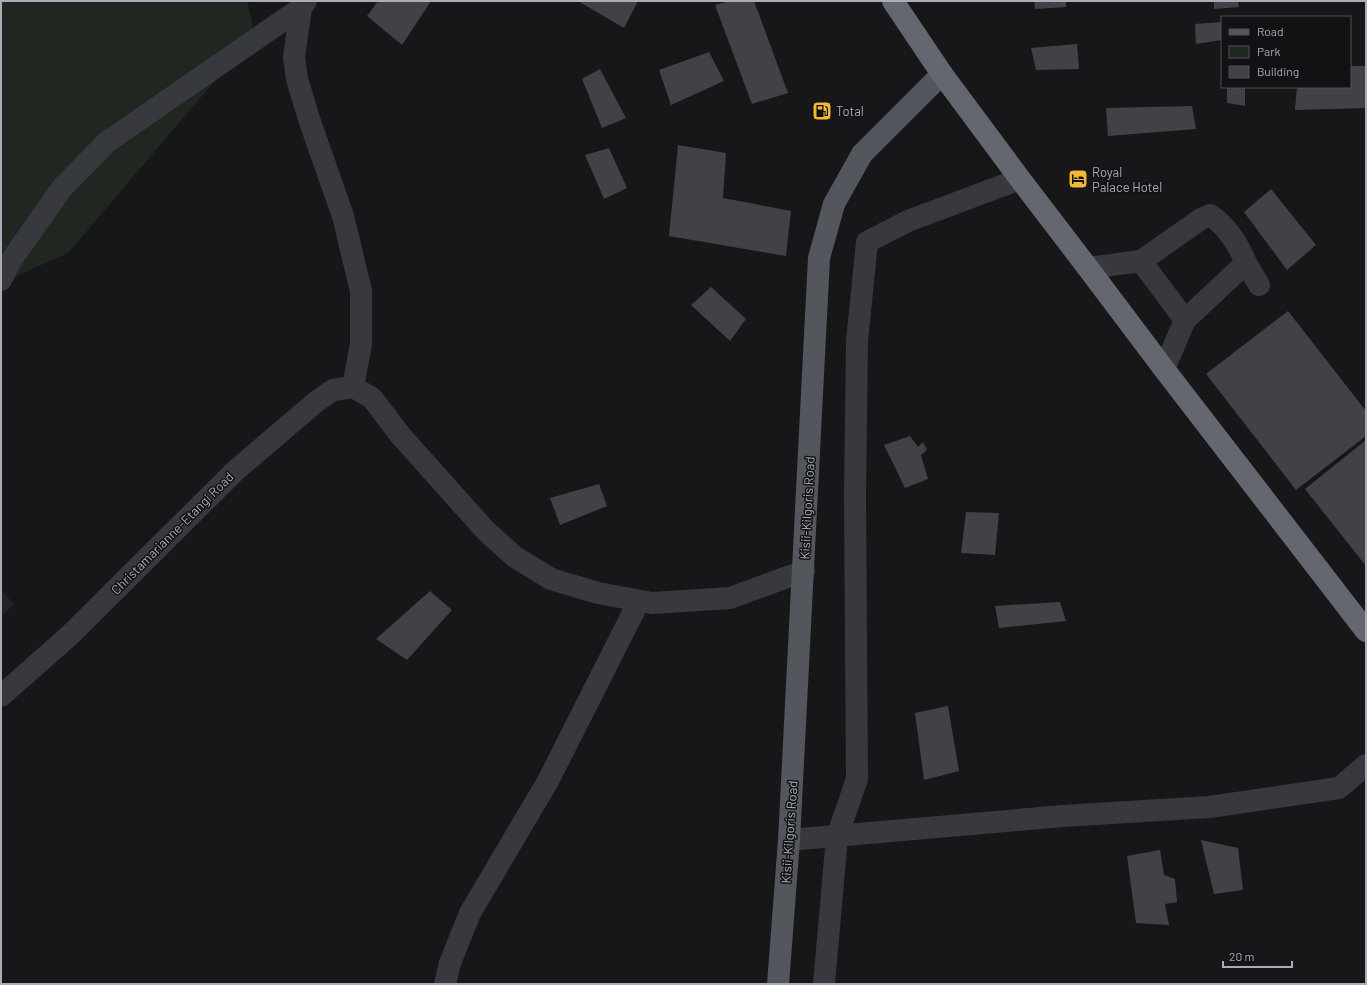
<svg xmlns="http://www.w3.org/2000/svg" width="1367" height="985" viewBox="0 0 1367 985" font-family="Barlow,sans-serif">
<rect width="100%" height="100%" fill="#171719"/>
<path fill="#232326" d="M1 590 14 604 1 617Z"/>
<path fill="#1f2720" d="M1 1H247L255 34 68 253 1 283Z"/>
<path fill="#414246" d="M378 1H431L402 45 367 16Z
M578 1H638L624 28Z
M730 1H754L788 93 752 104 715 5Z
M1034 1H1066V7L1035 9Z
M1214 1H1238L1239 7 1214 9Z
M1222 22V40L1196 44 1195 24Z
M1077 44 1079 69 1036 70 1031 48Z
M709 52 724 81 671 105 659 70Z
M1350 66H1366V108L1295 110 1297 87H1350Z
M600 69 626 118 602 128 582 79Z
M1227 87H1245V106L1227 103Z
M1192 106 1196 129 1108 136 1106 108Z
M678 145 726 153 723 198 791 211 786 256 669 236Z
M609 148 627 188 604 199 585 155Z
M1271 189 1316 245 1287 270 1244 212Z
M711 287 746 319 730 341 691 305Z
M1288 311 1366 411V436L1296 490 1206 374Z
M910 436 918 447 923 442 927 450 921 455 928 479 905 488 884 445Z
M1366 440V566L1305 489Z
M599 484 607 506 560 525 550 498Z
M966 512 999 513 995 555 961 553Z
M430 591 452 610 407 660 376 639Z
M1060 602 1066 621 999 628 995 606Z
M948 706 959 771 924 780 915 713Z
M1201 840 1238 848 1243 890 1214 894Z
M1160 850 1164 875 1175 879 1177 902 1165 904 1169 925 1136 923 1127 856Z"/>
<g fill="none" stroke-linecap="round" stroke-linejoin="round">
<path stroke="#38393e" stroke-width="22" d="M306 1 301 8 294 57 297 79 310 122 343 216 361 291V344L353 387
M1141 261 1185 320
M1246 263 1259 285
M1088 268 1141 261 1201 219 1210 215C1227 226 1238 244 1246 263L1185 320 1164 369
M1 280 12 259 62 188 107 142 301 8
M353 387 372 398 401 436 486 531 515 557 551 579 598 593 652 603 730 598 804 571
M1 696 70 635 235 471 317 401 333 390 353 387
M789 840 1063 816 1209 807 1339 788 1366 765
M445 984 450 963 470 913 548 781 639 601
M824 984 837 837 857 779 855 496 857 341 867 242 908 221 1020 179"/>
<path stroke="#54565d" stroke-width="22" d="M778 984 789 840 819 258 834 204 862 154 942 74"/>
<path stroke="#64676f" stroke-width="22" d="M893 1 942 74 1020 179 1088 268 1164 369 1366 631"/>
</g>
<defs>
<g id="fuel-square" transform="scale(1)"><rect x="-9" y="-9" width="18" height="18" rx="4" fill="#f1b938" stroke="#121214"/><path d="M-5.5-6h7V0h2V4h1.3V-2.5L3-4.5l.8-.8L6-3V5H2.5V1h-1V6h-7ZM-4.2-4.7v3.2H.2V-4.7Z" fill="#111"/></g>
<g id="hotel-square" transform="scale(1)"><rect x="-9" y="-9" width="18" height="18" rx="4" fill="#f1b938" stroke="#121214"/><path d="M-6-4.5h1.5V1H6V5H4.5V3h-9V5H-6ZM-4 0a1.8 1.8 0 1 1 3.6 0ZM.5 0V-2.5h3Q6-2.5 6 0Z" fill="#111"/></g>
</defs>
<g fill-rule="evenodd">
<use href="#fuel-square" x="822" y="111"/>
<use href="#hotel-square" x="1078" y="179"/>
</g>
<g text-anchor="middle" stroke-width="3" stroke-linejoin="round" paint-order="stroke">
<g font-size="13" fill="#a9adb9" stroke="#121214" text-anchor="start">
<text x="836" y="116">Total</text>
<text x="1092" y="177">Royal<tspan x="1092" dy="15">Palace Hotel</tspan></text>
</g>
<g font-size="13" fill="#a9adb9" stroke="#121214">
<text transform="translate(807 508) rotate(-87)" y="5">Kisii-Kilgoris Road</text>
<text transform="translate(172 533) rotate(-45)" y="5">Christamarianne-Etangi Road</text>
<text transform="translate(789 832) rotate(-86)" y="5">Kisii-Kilgoris Road</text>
</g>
</g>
<rect width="1367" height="985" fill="none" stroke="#a9adb9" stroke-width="4"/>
<rect x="1221" y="16" width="130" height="72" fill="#121214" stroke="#4e5056"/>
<rect x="1229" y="29" width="20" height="6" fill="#54565d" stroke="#4e5056"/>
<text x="1257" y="36" font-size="12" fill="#a9adb9">Road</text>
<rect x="1229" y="46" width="20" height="12" fill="#1f2720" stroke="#4e5056"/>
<text x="1257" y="56" font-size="12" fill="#a9adb9">Park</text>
<rect x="1229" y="66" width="20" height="12" fill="#414246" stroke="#4e5056"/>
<text x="1257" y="76" font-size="12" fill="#a9adb9">Building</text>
<path d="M1223 961v6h69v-6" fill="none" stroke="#a9adb9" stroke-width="2"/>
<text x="1229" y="961" font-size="12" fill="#a9adb9" stroke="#121214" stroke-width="3" paint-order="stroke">20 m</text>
</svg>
